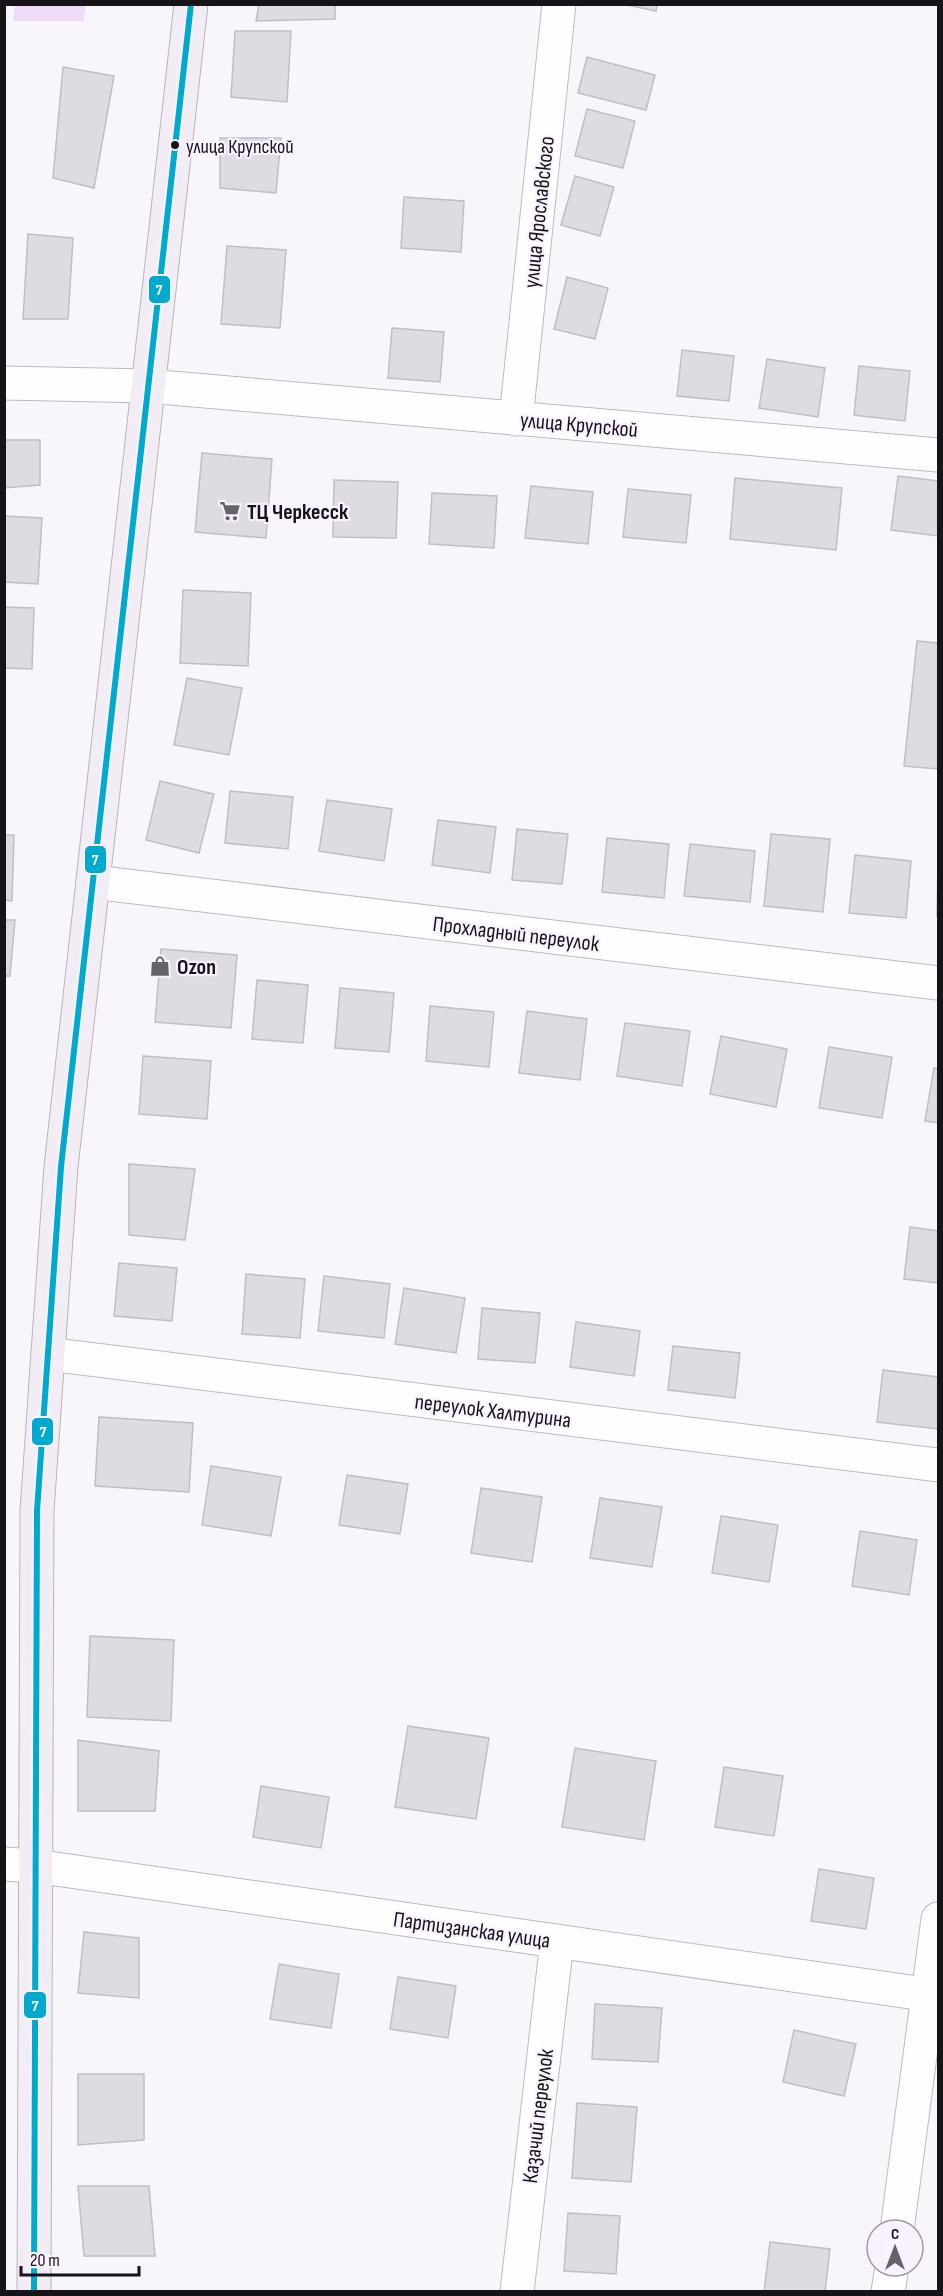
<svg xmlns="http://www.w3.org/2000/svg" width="943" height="2296" viewBox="0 0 943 2296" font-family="'Sofia Sans Condensed',sans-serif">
<rect width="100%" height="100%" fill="#f8f5fb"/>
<path fill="#eedbfa" d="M15 5V4L86 5 84 21H13Z"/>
<path fill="#dedbe1" stroke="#c1bfc3" stroke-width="1.5" d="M259 4H335V19L256 21Z
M622 4H657L656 11Z
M235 31H291L287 102 231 97Z
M587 57 655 75 646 110 578 93Z
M63 67 114 76 94 188 53 178Z
M587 109 635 121 623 168 575 156Z
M220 138H281L276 193 220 188Z
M575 176 614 187 600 236 561 225Z
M404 197 464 201 461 252 401 248Z
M28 234 73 238 68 319H23Z
M227 246 286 250 280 328 221 324Z
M567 277 608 288 595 339 554 329Z
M392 328 444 332 440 382 388 378Z
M682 350 734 356 729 401 677 396Z
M767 359 825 368 818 417 759 408Z
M859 366 910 371 905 421 854 415Z
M4 440H40V485L4 488Z
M202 453 272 459 266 538 195 532Z
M898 476 938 481V536L891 530Z
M735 478 842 488 836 550 730 539Z
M334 480 398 482 396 538 333 537Z
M531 486 593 492 588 544 525 538Z
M628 489 691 495 686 543 623 537Z
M432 493 497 496 494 548 429 544Z
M4 516 42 518 38 584 4 582Z
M183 590 251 593 248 666 180 663Z
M4 607 34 608 32 669 4 668Z
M917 641 938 643V769L904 766Z
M187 678 242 688 229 755 174 745Z
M160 781 214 794 199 853 146 840Z
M230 791 293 797 288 849 225 843Z
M327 800 392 809 384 861 319 851Z
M438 820 496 827 490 873 432 865Z
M517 829 568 834 562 884 512 880Z
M771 834 830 839 823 912 764 906Z
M4 835H14L12 901 4 900Z
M607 838 669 844 664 898 602 892Z
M690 844 755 851 750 902 684 896Z
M855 855 911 861 906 918 849 913Z
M938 863V916H937Z
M4 920H15L10 976H4Z
M161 949 237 955 231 1028 155 1022Z
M257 980 308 985 303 1043 252 1039Z
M340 988 394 993 389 1052 335 1048Z
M430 1006 494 1012 489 1067 426 1061Z
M527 1011 587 1019 580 1080 519 1073Z
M625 1023 690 1031 682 1086 617 1076Z
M721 1036 787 1049 776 1107 710 1094Z
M829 1047 892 1057 882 1118 819 1108Z
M143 1056 211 1061 207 1119 139 1114Z
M934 1068 938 1069V1123L925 1121Z
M129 1164 195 1169 185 1240 129 1235Z
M910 1227 938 1231V1283L904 1279Z
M119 1263 177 1268 172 1321 114 1316Z
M246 1274 305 1279 300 1338 242 1334Z
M324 1276 390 1284 384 1338 318 1331Z
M404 1288 465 1298 456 1353 395 1344Z
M482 1308 540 1313 535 1363 478 1359Z
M576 1322 640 1331 634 1376 570 1367Z
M673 1346 740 1353 735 1398 668 1390Z
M883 1370 938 1377V1429L877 1422Z
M99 1417 193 1423 189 1492 95 1486Z
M211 1466 281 1477 271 1536 202 1525Z
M347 1475 408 1484 400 1534 339 1525Z
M481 1488 542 1497 532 1562 471 1553Z
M600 1498 662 1507 652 1567 590 1558Z
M721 1516 778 1525 769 1582 712 1573Z
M860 1531 917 1540 909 1595 852 1586Z
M90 1636 174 1640 171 1721 87 1717Z
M408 1726 489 1738 476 1819 395 1807Z
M78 1740 159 1751 155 1811H78Z
M575 1748 656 1761 644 1840 562 1827Z
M724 1767 783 1776 774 1836 715 1827Z
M261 1786 329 1797 321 1848 253 1837Z
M819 1869 874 1878 866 1929 811 1921Z
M84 1932 139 1938V1998L78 1993Z
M279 1964 339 1974 331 2028 270 2019Z
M398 1977 456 1986 448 2038 390 2029Z
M595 2004 662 2008 658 2062 592 2059Z
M794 2030 856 2044 844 2096 783 2082Z
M78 2074H144V2140L78 2145Z
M577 2103 637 2107 631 2182 572 2178Z
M78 2186H149L155 2256H84Z
M568 2213 620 2216 616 2274 564 2271Z
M770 2242 830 2249 825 2292H764Z"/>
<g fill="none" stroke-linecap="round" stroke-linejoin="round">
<g stroke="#bdbabf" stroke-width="35">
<path id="minor" d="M4 383 148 386 938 455
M516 419 559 4
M93 882 938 983
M48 1354 938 1465
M4 1864 35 1866 938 1996
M897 2230 938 1919
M517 2292 557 1941
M888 2292 892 2266"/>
</g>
<g stroke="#bab2c0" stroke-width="35">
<path id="major" d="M34 2292 37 1511 61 1167 191 4"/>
</g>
<use href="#minor" stroke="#fefefe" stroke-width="33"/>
<use href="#major" stroke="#f2edf5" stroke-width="33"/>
<g stroke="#f9f2fe" stroke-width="10">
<path id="bus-1" d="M34 2292 37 1511 61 1167 191 4"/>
</g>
<use href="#bus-1" stroke="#00a9ce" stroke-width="6"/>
</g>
<defs>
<g id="supermarket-bare" transform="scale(1.62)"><path d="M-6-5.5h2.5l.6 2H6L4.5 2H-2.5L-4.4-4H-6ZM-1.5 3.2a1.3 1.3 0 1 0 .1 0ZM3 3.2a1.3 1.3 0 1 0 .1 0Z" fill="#666368" stroke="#f9f2fe" stroke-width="2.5" paint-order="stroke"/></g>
<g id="shop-bare" transform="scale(1.62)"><path d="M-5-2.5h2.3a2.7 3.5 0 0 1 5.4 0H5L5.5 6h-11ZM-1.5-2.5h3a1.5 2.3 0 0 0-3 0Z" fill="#666368" stroke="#f9f2fe" stroke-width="2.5" paint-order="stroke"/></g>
</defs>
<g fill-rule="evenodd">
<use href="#supermarket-bare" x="230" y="511"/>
<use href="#shop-bare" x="160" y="966"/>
</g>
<circle fill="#171419" stroke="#f9f2fe" stroke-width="2" cx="175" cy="145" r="5"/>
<g text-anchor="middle" stroke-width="4.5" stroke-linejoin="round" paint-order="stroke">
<g font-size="20" fill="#171419" stroke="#f9f2fe" text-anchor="start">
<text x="186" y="153">улица Крупской</text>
</g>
<g font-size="22" fill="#171419" stroke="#f9f2fe">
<text transform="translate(538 212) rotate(-84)" y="8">улица Ярославского</text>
<text transform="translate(579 424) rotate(5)" y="8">улица Крупской</text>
<text transform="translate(516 933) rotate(7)" y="8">Прохладный переулок</text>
<text transform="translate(493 1410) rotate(7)" y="8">переулок Халтурина</text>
<text transform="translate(472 1929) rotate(8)" y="8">Партизанская улица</text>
<text transform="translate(537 2116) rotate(-83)" y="8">Казачий переулок</text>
</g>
<g font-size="22" font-weight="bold" fill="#171419" stroke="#f9f2fe" text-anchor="start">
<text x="247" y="519">ТЦ Черкесск</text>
<text x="177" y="974">Ozon</text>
</g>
</g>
<g stroke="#f9f2fe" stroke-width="2">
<rect x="148" y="275" width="23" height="29" rx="6" fill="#00a9ce"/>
<rect x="84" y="845" width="23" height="29" rx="6" fill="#00a9ce"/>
<rect x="31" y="1417" width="23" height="29" rx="6" fill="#00a9ce"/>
<rect x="23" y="1991" width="24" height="28" rx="6" fill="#00a9ce"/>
</g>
<g font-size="16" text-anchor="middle" font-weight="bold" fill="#fff">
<text x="159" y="295">7</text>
<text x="95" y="865">7</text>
<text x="43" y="1437">7</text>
<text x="35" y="2011">7</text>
</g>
<rect width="943" height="2296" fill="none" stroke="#171419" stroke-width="12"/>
<g transform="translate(895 2248)"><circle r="28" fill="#f9f2fe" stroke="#9f99a2" stroke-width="1.5"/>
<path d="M0-4.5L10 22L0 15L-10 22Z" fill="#666368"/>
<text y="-9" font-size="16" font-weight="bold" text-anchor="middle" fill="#171419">С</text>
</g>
<path d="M21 2266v9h118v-9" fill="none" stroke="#171419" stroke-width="3"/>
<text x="30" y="2266" font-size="18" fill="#171419" stroke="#f9f2fe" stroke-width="4.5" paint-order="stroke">20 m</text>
</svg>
